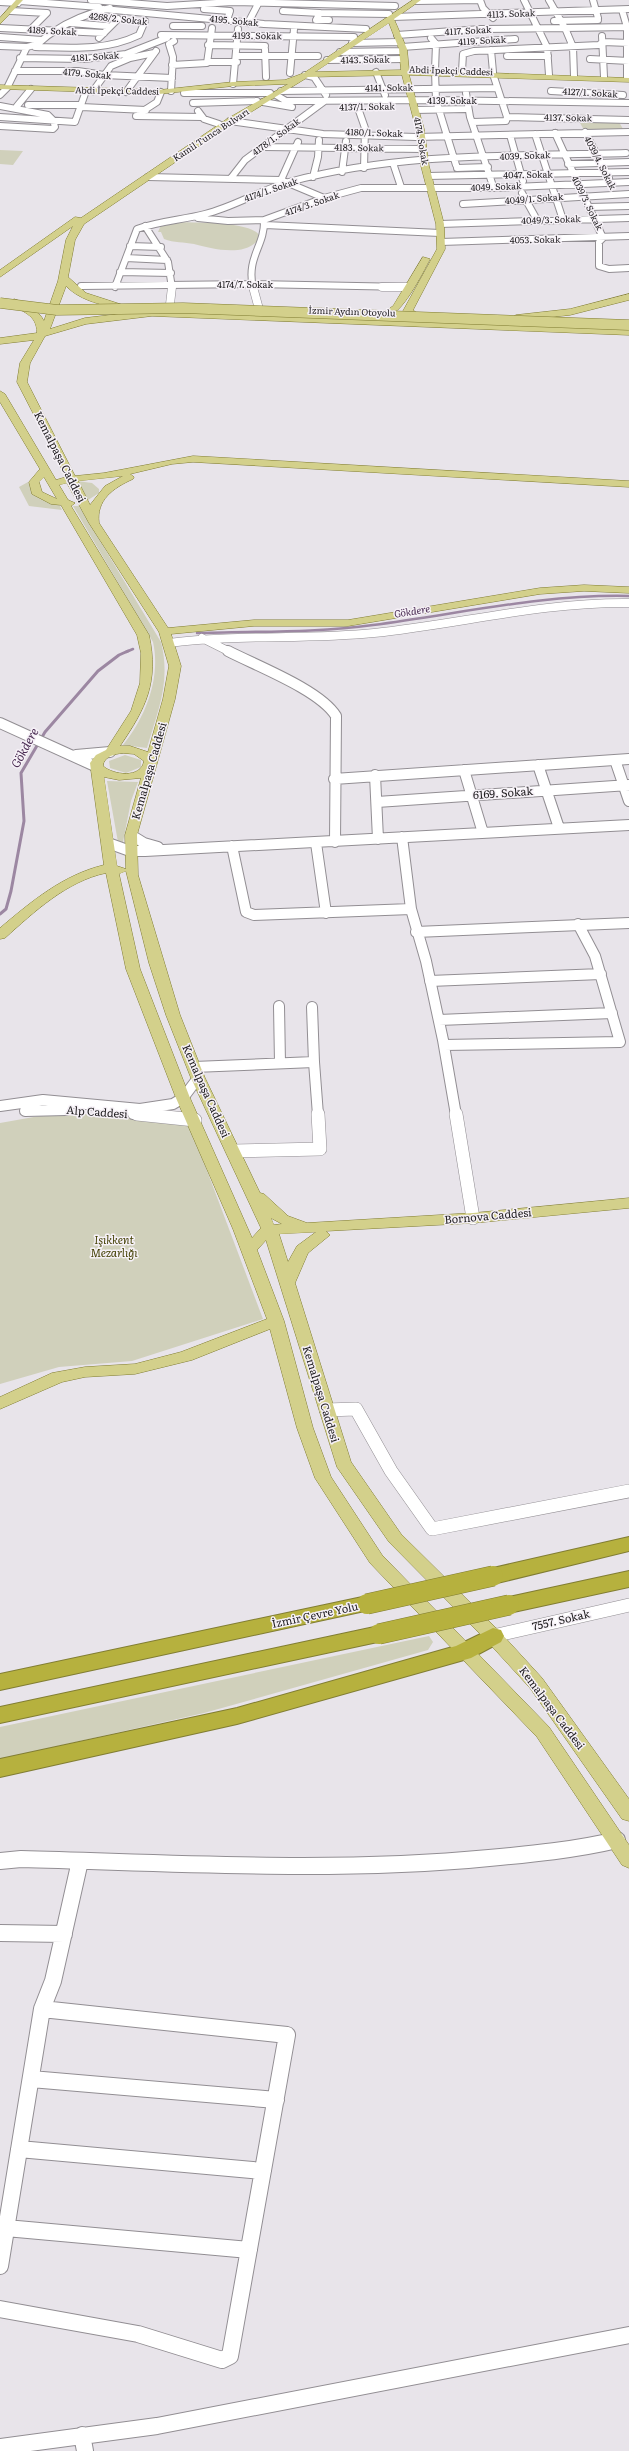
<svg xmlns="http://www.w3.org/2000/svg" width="629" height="2451" viewBox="0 0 629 2451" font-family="Literata,serif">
<rect width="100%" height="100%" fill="#e8e4ea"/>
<path fill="#d0d0bb" d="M619 122 623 129 584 130 580 123Z
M0 150 23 151 13 165 0 164Z
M169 222C187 223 255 220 260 237 248 258 212 249 194 244 184 242 174 243 164 239L161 232H158L162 223Z
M77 481 92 483 99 489V493L88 500Z
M28 482 32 484 38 497 59 504 62 510 29 506 19 487Z
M73 506H79L161 642C171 682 158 710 147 748L123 745C146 717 161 677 153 642Z
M125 755 141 760V767L126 773 110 768 109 761Z
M107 781 138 782 131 801 123 842H118Z
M62 1112 189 1123 263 1319 132 1361 59 1367 0 1384V1123Z
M429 1636 433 1642 428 1650 204 1713 0 1759V1727Z"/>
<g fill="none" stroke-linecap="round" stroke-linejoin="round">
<path stroke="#9c87a2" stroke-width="2.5" d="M197 633C256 631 315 633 373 625 459 614 542 594 629 596
M126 652 133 649"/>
<path stroke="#9c87a2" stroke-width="3" d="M0 914 6 909 11 891 24 821 21 773 45 732 98 671 119 655 128 651"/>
<g stroke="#928e93" stroke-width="8">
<path id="minor-far4" d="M91 0 167 6 233 2 395 6
M480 0 483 8 493 18
M524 0 547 47 549 75
M593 0 598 18
M20 1 99 7
M417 1 479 0
M0 2 18 3
M103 9 264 24 366 29
M204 9 230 11 227 20
M622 10 627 27V78
M11 11 47 13 30 30
M283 11 320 13
M393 17 629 9
M329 20H316L320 13 389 14
M554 21 598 20
M70 23 107 26
M248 23 259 2
M173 26H202
M0 28 104 33
M161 35 354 37
M397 35 481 29 565 28 549 0
M602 36 604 77
M0 37 42 40
M99 38 118 19
M431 38 436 44 435 70
M352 43 400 42
M208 45 265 46
M0 46 27 47
M35 47C71 48 106 51 139 35L145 21
M402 47 515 39
M265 49 266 77
M491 50 493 72
M340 52 401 51
M237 56H318
M507 56H548
M20 58 84 59 126 54 167 38
M590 59 629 61
M327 60 404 59
M207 62H237
M172 65 207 63 212 28
M15 71H78L104 75 172 78
M462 71 463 54 474 51 599 45 603 42 629 43
M376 72 385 95
M435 72 436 100 456 165
M290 73 294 29
M305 75 314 77 326 95
M574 76 573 47 565 28 629 27
M233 84 238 29
M93 91 111 66 130 58 154 53
M171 91 173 57 169 44 174 41
M281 91 497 88
M551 91 623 95
M126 92 156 51
M184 93H270
M466 93 470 117 492 183
M0 95 7 88 27 47C44 43 40 40 53 32 71 20 89 13 110 8
M276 95 286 101 436 100 629 103
M263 102 292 107
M193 103 257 101
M28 105H81
M0 106 48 115 53 120 55 127 53 129 0 126
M17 106 31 89
M81 107 146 110
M358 108 365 128 364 168
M415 110 466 109
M198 111 204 119 219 124
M140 113 157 102 161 92
M136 116 202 117
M0 117 75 122 86 91
M507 117 629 120
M230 121 323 134 416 137 629 132
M473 122 506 121 507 117 493 74
M585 132 609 178
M555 133 603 238 599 242V266L609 269 629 268
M535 134 563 220
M510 135 523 181
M298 142 281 180 324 198
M264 147 423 149
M393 163 401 187
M568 164 629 162
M457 168 488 167
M342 172 346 141
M428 176 629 172
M148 177 281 180
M313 177 318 157 319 140
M231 178 245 160 326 100
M522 193 537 220
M463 204 629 194
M589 207 629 206
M198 218 228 221 264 220 324 198 361 188H493L629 182
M440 224 629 218
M265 225 440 233
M145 226 168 262 172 288
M441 242 629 236
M130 246 161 247
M126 258 167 260
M120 272 171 273
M81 286 253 284 408 287
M115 287 137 229C159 221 182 220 205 214 234 207 260 190 289 182 399 152 514 156 626 153
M253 288C246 257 265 246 264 220"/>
</g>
<g stroke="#928e93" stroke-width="9">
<path id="minor-far3" d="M253 287 259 309
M382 287H408
M170 304 172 287
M202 638 230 652
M169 643C237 634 306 640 374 633 460 624 542 602 629 603"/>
</g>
<g stroke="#928e93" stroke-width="12">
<path id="minor-far2" d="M228 651C257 666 320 690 336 716L335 842
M0 723 97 767
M76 755 110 752
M615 760 629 801
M538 765 559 828
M464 770 483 833
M375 775 378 839
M334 779 629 759
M377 802 629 785
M131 835 144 843 158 847
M402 837 411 909 426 961 443 1040 456 1115
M108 843 130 851H145L629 825
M316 843 326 913
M232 846 246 912 254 915 411 909
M416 932 629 923
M430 981 601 974
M279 1006 280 1063
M439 1020 612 1013
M444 1045 620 1042 595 956 578 924
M314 1062 318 1115
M194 1067 314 1062 312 1007
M0 1106 43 1100 140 1109 173 1104 183 1098 198 1078
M25 1111 66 1110
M133 1114 147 1115"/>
</g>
<g stroke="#928e93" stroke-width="14">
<path id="minor-far1" d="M137 1114 195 1120
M456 1114 473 1218
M234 1151 320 1149 318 1114
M326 1410 356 1409 391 1471 432 1529 629 1491
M493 1636 629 1605"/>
</g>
<g stroke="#928e93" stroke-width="18">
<path id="minor" d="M0 1861 21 1859C177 1863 334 1873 489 1858 532 1854 575 1850 617 1840
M0 1933 64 1934
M31 2079 276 2100
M19 2149 263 2171
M6 2228 249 2250
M0 2266 42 2009 53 1981 80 1861
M0 2309 138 2334 222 2360 230 2356 287 2035 42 2009
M82 2435 85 2451
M0 2447 157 2426 629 2335"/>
</g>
<g stroke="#817d33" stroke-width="1">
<path id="major" d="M16 0H23L0 24V18Z
M413 0H421L394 19 407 49 409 70 629 78V82L409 75 424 129 429 166 444 224 445 249 413 310 419 315 417 317H411L403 311 437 249 436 224 421 166 416 129 402 75 308 77 233 123 84 224 75 240 68 277 86 293 129 307 125 310C104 305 82 302 66 286L50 329 85 318 152 310 629 329V335L152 316 86 324 45 336 30 363 27 382 75 476 104 473 193 456 629 481V487L193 462 172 464 130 474 134 477 133 479C113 488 96 500 99 523L168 628 254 620H348L540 588 584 585 629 587V593L584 591 540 594 348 626H254L171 634 181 666 175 699 137 835 138 875 180 1015 205 1078 260 1193 264 1194 288 1216 307 1223 473 1213 629 1198V1208L473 1223 326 1231 330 1235 308 1253 295 1283 351 1462 401 1534 499 1631 542 1678 629 1799V1821L622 1819 530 1688 487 1641 389 1542 337 1467 266 1240 257 1250 284 1321 313 1428 331 1477 382 1555 549 1727 629 1845V1868L622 1865 537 1737 370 1563 315 1478 297 1428 270 1329 192 1360 135 1374 85 1377 62 1382 0 1409V1397L52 1373 85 1367 135 1364 181 1352 267 1319 233 1229 176 1098 126 969 106 873C67 881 34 912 5 938L0 939V928C32 901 63 875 104 865L90 763 96 755 106 750 131 711 140 683 141 653 137 635 61 505 51 504 32 494 29 482 40 469 0 402V391L5 394 56 480 66 477 17 382 20 363 34 340 0 344V338L37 333C37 313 21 313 10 302L14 299C27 303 38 310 44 321L58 281 66 240 73 226 0 277V270L75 217 81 218 227 119 288 84 233 86 159 94 0 89V85L159 90 233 82 285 80 304 73ZM389 23 399 49 401 70 315 72ZM123 476 105 486 90 505 78 481ZM44 477 57 499 42 492 39 482ZM67 483 89 523 159 632 169 666 163 699 148 752 130 746H120C146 708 159 682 149 635L71 506 75 503 68 500 59 485ZM122 753 134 754 144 761C141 779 113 775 103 766 103 757 115 754 122 753ZM104 777 119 780 141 778 125 835 126 869 117 866ZM126 871 149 963 166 1015 191 1078 261 1228 252 1238 190 1098 140 969 119 874ZM271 1218 282 1224 274 1225ZM316 1232 297 1246 288 1262 279 1234Z
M423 257 430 259C423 272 400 320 384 316L382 314 393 306Z
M629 294V300L570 315 516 321 511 318 516 315 570 309Z"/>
</g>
<g stroke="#817d33" stroke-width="2">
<path id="highway" d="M629 1537V1551L493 1584 486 1581 483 1576 486 1571 493 1568Z
M629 1571V1587L509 1613 502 1610 499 1605 502 1600 509 1597Z
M367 1596 374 1599 377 1604 374 1609 0 1690V1674Z
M379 1626 387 1628 390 1634 387 1640 0 1723V1707Z
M493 1628 501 1630 504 1636 501 1642 471 1658 237 1724 0 1777V1759L237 1708 456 1646Z"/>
</g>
<use href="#minor-far4" stroke="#fff" stroke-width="6"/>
<use href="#minor-far3" stroke="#fff" stroke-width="8"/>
<use href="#minor-far2" stroke="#fff" stroke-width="10"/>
<use href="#minor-far1" stroke="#fff" stroke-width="13"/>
<use href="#minor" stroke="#fff" stroke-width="16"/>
<use href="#major" fill="#d3d08b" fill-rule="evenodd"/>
<use href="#highway" fill="#b6b13e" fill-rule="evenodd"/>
<g stroke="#817d33" stroke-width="11" stroke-linecap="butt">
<path id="major-bridge" d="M0 303 57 310 183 308 629 325"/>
</g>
<g stroke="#817d33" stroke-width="21" stroke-linecap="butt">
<path id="highway-bridge" d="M367 1604 493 1576
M379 1634 509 1605"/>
</g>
<use href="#major-bridge" stroke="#d3d08b" stroke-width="10"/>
<use href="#highway-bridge" stroke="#b6b13e" stroke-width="20"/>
</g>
<g text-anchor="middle" stroke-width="3" stroke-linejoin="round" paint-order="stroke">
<g font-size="9" fill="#1e1c1e" stroke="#f6f1f7">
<text transform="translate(511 14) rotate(-2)" y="3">4113. Sokak</text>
<text transform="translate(118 19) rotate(6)" y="3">4268/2. Sokak</text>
<text transform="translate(234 21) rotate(5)" y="3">4195. Sokak</text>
<text transform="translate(52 31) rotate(3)" y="3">4189. Sokak</text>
<text transform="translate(468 31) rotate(-3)" y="3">4117. Sokak</text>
<text transform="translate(257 36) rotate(1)" y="3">4193. Sokak</text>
<text transform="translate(482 41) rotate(-3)" y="3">4119. Sokak</text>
<text transform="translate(95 57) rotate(-4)" y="3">4181. Sokak</text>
<text transform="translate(365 60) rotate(-1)" y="3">4143. Sokak</text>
<text transform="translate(451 71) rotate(2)" y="3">Abdi İpekçi Caddesi</text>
<text transform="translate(87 74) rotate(5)" y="3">4179. Sokak</text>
<text transform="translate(389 88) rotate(-1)" y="3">4141. Sokak</text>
<text transform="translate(117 91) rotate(1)" y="3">Abdi İpekçi Caddesi</text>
<text transform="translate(590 93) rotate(3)" y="3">4127/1. Sokak</text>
<text x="452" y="104">4139. Sokak</text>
<text transform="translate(367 107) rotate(-1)" y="3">4137/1. Sokak</text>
<text transform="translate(568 118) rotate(1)" y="3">4137. Sokak</text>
<text transform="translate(374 133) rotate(2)" y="3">4180/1. Sokak</text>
<text transform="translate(211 135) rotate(-33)" y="3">Kamil Tunca Bulvarı</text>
<text transform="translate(276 137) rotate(-36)" y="3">4178/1. Sokak</text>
<text transform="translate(421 141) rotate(80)" y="3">4174. Sokak</text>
<text transform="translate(359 148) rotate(1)" y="3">4183. Sokak</text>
<text transform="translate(525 156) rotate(-2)" y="3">4039. Sokak</text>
<text transform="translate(600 163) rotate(63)" y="3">4039/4. Sokak</text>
<text transform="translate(528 175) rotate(-1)" y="3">4047. Sokak</text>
<text transform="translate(496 187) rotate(-2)" y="3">4049. Sokak</text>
<text transform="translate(271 190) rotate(-19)" y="3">4174/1. Sokak</text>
<text transform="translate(534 199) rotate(-4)" y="3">4049/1. Sokak</text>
<text transform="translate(587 203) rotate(64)" y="3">4039/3. Sokak</text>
<text transform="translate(312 204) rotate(-19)" y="3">4174/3. Sokak</text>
<text transform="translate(551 220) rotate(-2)" y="3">4049/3. Sokak</text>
<text transform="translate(535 240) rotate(-1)" y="3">4053. Sokak</text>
<text x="245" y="288">4174/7. Sokak</text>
<text transform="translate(352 312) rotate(2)" y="3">İzmir Aydın Otoyolu</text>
</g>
<g font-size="10" font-style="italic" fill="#4b2d54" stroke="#f6f1f7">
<text transform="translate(412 611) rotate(-9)" y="4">Gökdere</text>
</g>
<g font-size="11" fill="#1e1c1e" stroke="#f6f1f7">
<text transform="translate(60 457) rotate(63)" y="4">Kemalpaşa Caddesi</text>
<text transform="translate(149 771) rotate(-74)" y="4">Kemalpaşa Caddesi</text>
<text transform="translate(503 793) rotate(-4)" y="4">6169. Sokak</text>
<text transform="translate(206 1091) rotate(66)" y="4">Kemalpaşa Caddesi</text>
<text transform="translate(97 1112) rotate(4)" y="4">Alp Caddesi</text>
<text transform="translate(488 1216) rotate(-5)" y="4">Bornova Caddesi</text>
<text transform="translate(321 1394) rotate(73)" y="4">Kemalpaşa Caddesi</text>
<text transform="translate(315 1615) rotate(-12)" y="4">İzmir Çevre Yolu</text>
<text transform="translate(561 1620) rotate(-13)" y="4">7557. Sokak</text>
<text transform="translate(552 1708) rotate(53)" y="4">Kemalpaşa Caddesi</text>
</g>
<g font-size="11" font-style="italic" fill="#444105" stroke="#f6f1f7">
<text x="114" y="1244">Işıkkent<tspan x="114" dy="13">Mezarlığı</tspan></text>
</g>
<g font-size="12" font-style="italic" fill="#4b2d54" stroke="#f6f1f7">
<text transform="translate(25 748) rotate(-61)" y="4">Gökdere</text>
</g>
</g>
</svg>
